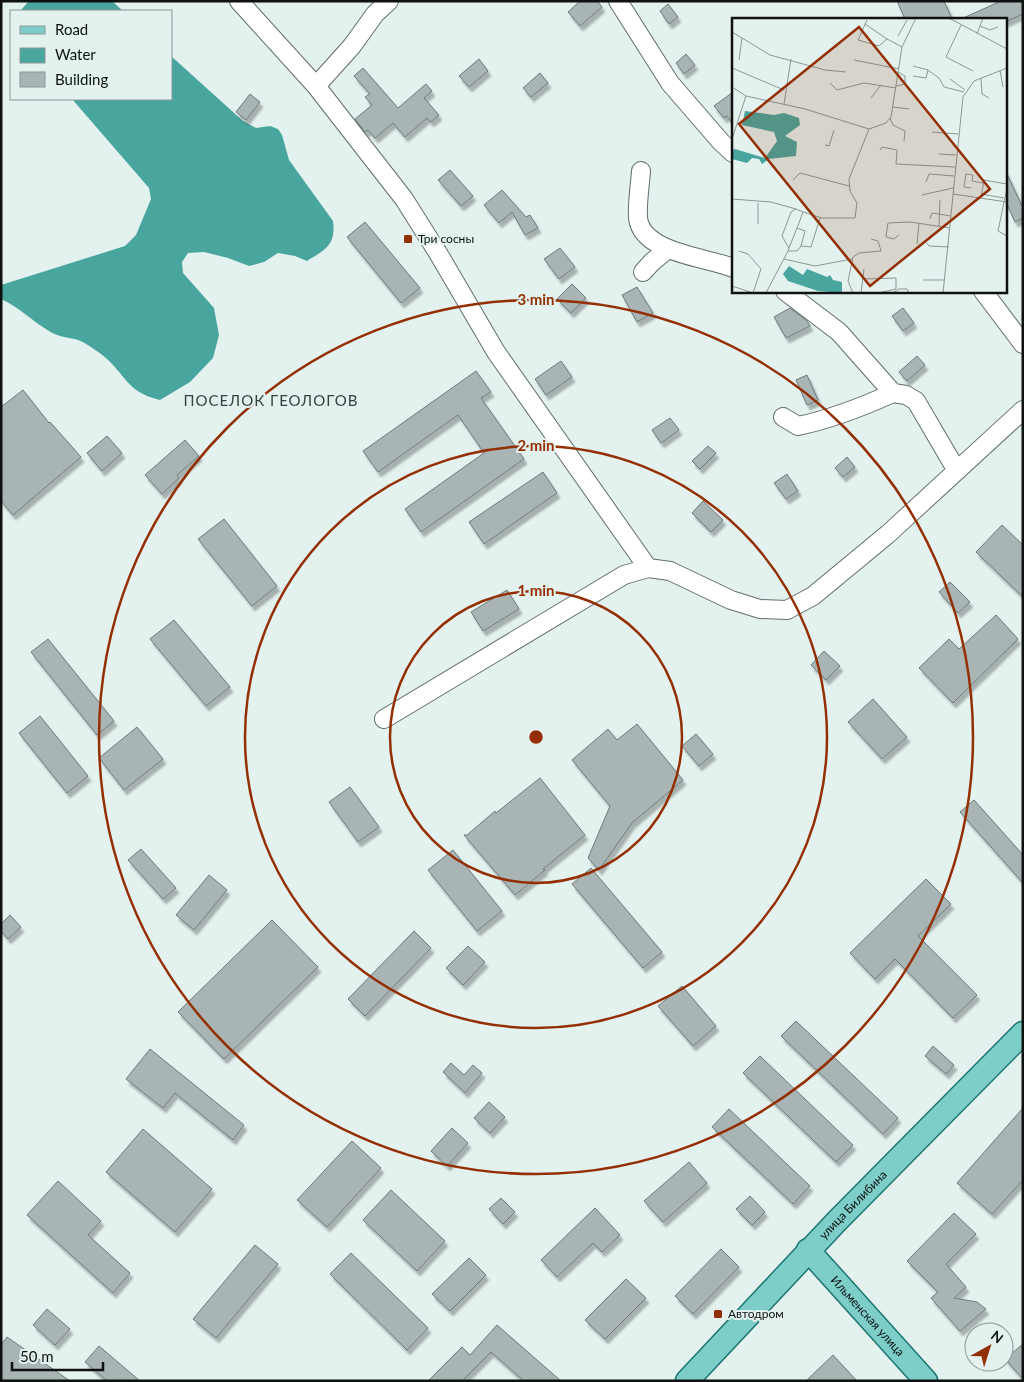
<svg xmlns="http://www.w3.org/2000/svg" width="1024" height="1382" viewBox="0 0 1024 1382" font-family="Lato,sans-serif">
<defs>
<filter id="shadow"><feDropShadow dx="3" dy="5" stdDeviation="1" flood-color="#0004"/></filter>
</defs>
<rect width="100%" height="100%" fill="#e3f1ef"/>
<path fill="#49a69f" d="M29 1H112L123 11H20Z
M171 56 243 121 256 128 270 126 278 129 282 135 289 160 333 221C336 245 326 249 307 261L295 256 278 253 264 262 249 266 228 258 204 252 188 253 182 262 183 273 214 308 219 335 213 358 190 382 160 400C125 392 125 372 101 354 94 349 86 343 78 340 68 337 58 337 49 331 32 321 19 307 1 299V285L125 246 136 235 151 199 149 188 72 99H171Z"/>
<path fill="#a9b5b4" stroke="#6e7a79" filter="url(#shadow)" d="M580 1H597L602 7 580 26 568 12Z
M897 1H944L952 19H905Z
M1001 1H1023V14L1005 22V19H961Z
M668 4 678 17 669 24 660 11Z
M686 54 695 65 684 74 676 63Z
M479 59 488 71 469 87 459 76Z
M363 68 398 108 426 84 432 91 424 98 439 115 431 122 427 118 405 137 393 123 375 138 368 130 365 132 355 119 372 105 365 97 370 94 354 76Z
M540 73 548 83 531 97 523 88Z
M733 92V124L727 116 724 118 714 106Z
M250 94 260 102 246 120 236 112Z
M450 170 473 196 461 206 438 180Z
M1005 170 1023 208V218L1015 222 1005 200Z
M502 190 526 217 530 215 538 228 525 235 512 212 499 223 484 205Z
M365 222 420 288 401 303 347 237Z
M560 248 575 267 559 279 544 259Z
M572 284 586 298 571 313 557 299Z
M637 287 653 313 637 322 622 295Z
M790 308 807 321 810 326 786 338 774 317Z
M903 308 914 323 903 331 892 316Z
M917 356 925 365 907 381 899 372Z
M561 361 572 377 546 395 535 379Z
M476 371 491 392 481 398 524 459 421 532 405 509 484 453 467 428 458 415 378 472 363 451Z
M807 375 818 400 807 405 796 380Z
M23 390 49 423 50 422 81 457 13 515 1 501V407Z
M670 418 679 430 661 443 652 430Z
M107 436 122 453 102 471 87 453Z
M185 440 199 456 177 475 179 478 162 494 145 475Z
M708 446 716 453 700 469 692 461Z
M847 457 855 467 843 477 835 468Z
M543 472 557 493 484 544 469 522Z
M787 474 798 491 786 499 774 483Z
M703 501 723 520 711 532 692 513Z
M224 519 277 586 252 606 198 539Z
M1002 525 1023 545V597L976 552Z
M950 582 970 602 958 613 939 592Z
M507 590 519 609 483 631 471 612Z
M996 615 1018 639 953 703 919 668 949 639 959 649Z
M174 620 230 687 206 706 150 639Z
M48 639 114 721 97 735 31 652Z
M824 651 840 666 826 680 811 665Z
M873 699 907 737 882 759 848 722Z
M40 716 88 776 67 793 19 733Z
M637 724 683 780 632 823 599 870 588 858 610 806 572 760 608 729 617 740Z
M137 727 163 759 124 790 99 758Z
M696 734 713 754 699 766 682 746Z
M540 778 585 835 543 869 545 870 515 895 464 835H467L495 811 496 813Z
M350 787 379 827 358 842 329 802Z
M974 800 1023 855V883L960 812Z
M141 849 176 888 163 899 128 860Z
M453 850 502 911 477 931 428 870Z
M591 868 662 952 643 968 572 884Z
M209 875 227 890 194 930 176 915Z
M926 879 951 904 918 936 977 995 953 1018 895 959 875 979 850 953Z
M10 915 21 927 8 939 1 931V924Z
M272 920 318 967 224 1059 178 1012Z
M414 931 431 948 365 1016 348 999Z
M468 946 485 962 463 985 446 968Z
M682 986 716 1026 693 1046 658 1006Z
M796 1021 898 1118 883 1134 781 1036Z
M933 1046 954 1065 946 1074 925 1056Z
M150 1049 244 1125 233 1140 175 1093 163 1108 126 1079Z
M760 1056 853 1145 836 1162 743 1073Z
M451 1063 464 1075 473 1065 482 1073 465 1093 443 1072Z
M489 1102 505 1117 490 1133 474 1118Z
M1023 1108V1180L992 1214 957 1183Z
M729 1109 810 1186 793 1204 712 1127Z
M452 1128 468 1143 447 1166 431 1151Z
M143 1129 212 1189 175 1232 106 1172Z
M352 1141 381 1168 327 1227 297 1200Z
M689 1162 707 1183 663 1222 644 1201Z
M58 1181 101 1221 88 1235 130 1273 113 1293 27 1215Z
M391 1190 445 1241 417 1271 363 1220Z
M750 1196 765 1212 752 1225 736 1209Z
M501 1198 515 1212 503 1224 489 1209Z
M595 1208 620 1235 602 1252 593 1243 557 1277 541 1260Z
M954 1213 976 1234 946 1264 966 1287 954 1298 977 1302 986 1309 960 1331 931 1298 938 1292 907 1261Z
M255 1245 278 1264 216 1338 193 1319Z
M721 1249 739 1267 693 1314 675 1296Z
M351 1253 428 1328 407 1350 330 1274Z
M469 1258 486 1275 450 1311 432 1294Z
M626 1279 646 1298 605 1339 585 1320Z
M47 1309 70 1329 55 1345 33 1325Z
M497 1325 561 1381H524L491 1352 462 1381H428L462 1347 470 1355Z
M7 1337 70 1381H1V1345Z
M1023 1344V1379L1005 1359Z
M99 1346 140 1381H107L85 1362Z
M833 1355 857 1381H806Z"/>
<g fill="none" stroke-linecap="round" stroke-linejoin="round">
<g stroke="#616d6c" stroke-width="20">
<path id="minor" d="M239 1 316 86 404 199 438 253 496 352 648 568
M618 1 670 83 721 142 733 153
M316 86 352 46 375 14 389 1
M641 171C640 186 637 203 638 218 642 253 706 257 733 268
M643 272 652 262 668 249
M785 291 839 332 893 393 906 395 916 401 957 471
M983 291 1023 344
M783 417 798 426C832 419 862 407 893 393
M384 719 624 575 648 568 670 571 731 600 760 609 787 610 813 596 888 534 1023 410"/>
</g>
<g stroke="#1d7671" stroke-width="25">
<g id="major">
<path id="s1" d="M808 1250 926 1381"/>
<path id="s2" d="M687 1381 837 1221 1023 1033"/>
</g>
</g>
<use href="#minor" stroke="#fff" stroke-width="18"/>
<use href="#major" stroke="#7dcec9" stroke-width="22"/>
</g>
<g fill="none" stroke="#942f03" stroke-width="2.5">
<circle cx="536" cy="737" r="146"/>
<circle cx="536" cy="737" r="291"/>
<circle cx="536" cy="737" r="437"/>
</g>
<g fill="#942f03" stroke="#e3f1ef" stroke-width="2">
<rect x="403" y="234" width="10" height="10" rx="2.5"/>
<rect x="713" y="1309" width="10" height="10" rx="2.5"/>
</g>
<g text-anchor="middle" stroke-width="4" stroke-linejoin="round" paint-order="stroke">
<g font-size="12" fill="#0d1110" stroke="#e3f1ef" text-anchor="start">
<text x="418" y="243">Три сосны</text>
<text x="728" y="1318">Автодром</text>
</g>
<g font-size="12" fill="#0d1110" stroke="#e3f1ef">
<text dy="4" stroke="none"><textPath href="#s2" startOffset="242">улица Билибина</textPath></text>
<text dy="4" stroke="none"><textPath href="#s1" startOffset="89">Ильменская улица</textPath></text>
</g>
<g font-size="15" letter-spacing="1" fill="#36413f" stroke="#e3f1ef">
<text x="271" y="406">ПОСЕЛОК ГЕОЛОГОВ</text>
</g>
</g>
<g transform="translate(732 18)">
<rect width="275" height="275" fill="#e3f1ef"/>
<path d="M13 93 42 97 52 95 67 100 68 107 53 118 65 124 64 138 37 141 30 146 27 141 20 140 15 145 0 141V132L3 131 33 140 45 123 42 114 10 107ZM57 248 71 257 75 251 95 259 98 257 101 262 110 264V275L86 273 56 263 51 256Z" fill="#49a69f"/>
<path fill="none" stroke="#8d9796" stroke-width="1" d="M217 0 275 31M135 2 126 22 147 28 155 21 170 29M133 6 155 21M229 7 214 39 241 53M248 8 258 12 266 9M0 14 10 20 7 42M245 16 251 0M166 18 175 2M10 20 38 37 93 52 114 54M122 42 167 51M0 50 52 72M196 52 207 60 212 69 232 74M268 52 271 69M181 58 194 60 196 52 181 48M249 60 250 76 257 80M218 61 233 72M98 65 105 72 132 65 164 70M164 68 173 66V58L166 54M0 69 14 78M139 80 149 67M52 86 59 41M161 89 177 91M158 100 161 107 173 113 172 123M200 114 226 116M0 121 14 78 73 91 137 111 154 105 159 99 170 29 184 0M93 127 97 128 102 112M148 132 150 129 165 132 164 146 223 149M207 136 224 137M61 162 68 155 117 168M194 164 197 156 222 158M239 170 232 169 234 156 241 157 240 163 251 165M275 170 266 213 275 218M221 176 275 184M249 176 272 180M190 177 221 170M249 180 252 162 275 166M0 181 39 184 64 191M26 185V206M71 194 90 200H123L125 185 118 173 117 161 137 111M198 201 200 195 219 198M207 208 208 182M65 210 73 213 69 228M167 217 162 221 154 219 156 205 178 204 218 210M195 225 197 228 217 229M185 226 187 205M7 233 16 236 29 251 21 275M56 233H65L69 228 79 229 88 200M52 241 83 248 120 241M132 261 164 260V271L146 275M191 262H212M0 268 21 275M34 275 56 233 57 230 67 205 71 194 64 191 59 194 50 218 57 230M121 275 116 263 121 239 127 235 149 233 146 223 139 221M129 275 132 251M160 275 167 271H175L177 275M211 275 231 79 242 63 275 50"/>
<path fill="#942f03" fill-opacity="0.15" stroke="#942f03" stroke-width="2.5" d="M127 9 258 171 138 268 7 106Z"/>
<rect width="275" height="275" fill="none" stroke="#0d1110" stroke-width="2.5"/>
</g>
<circle cx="536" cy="737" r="8" fill="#942f03" stroke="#e3f1ef" stroke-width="2.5"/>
<g font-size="15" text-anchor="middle" font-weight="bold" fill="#942f03" stroke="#e3f1ef" stroke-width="4" stroke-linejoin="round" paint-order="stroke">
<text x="536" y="305">3 min</text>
<text x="536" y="451">2 min</text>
<text x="536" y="596">1 min</text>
</g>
<rect width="1024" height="1382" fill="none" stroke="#0d1110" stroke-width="5"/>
<rect x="10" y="10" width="162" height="90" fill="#e3f1ef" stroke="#8d9796"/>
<rect x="20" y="26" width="25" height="8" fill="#7dcec9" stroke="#8d9796"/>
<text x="55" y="35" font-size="15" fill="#0d1110">Road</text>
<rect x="20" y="48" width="25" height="15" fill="#49a69f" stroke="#8d9796"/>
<text x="55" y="60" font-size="15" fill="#0d1110">Water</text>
<rect x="20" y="72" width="25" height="15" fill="#a9b5b4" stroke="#8d9796"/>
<text x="55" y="85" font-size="15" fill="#0d1110">Building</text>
<g transform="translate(989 1347) rotate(39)"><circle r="24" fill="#e3f1ef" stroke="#8d9796"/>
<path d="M0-4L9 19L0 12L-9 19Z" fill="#942f03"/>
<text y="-8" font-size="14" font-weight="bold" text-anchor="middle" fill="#0d1110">N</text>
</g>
<path d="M12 1362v8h91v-8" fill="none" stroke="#0d1110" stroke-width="2.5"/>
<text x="20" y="1362" font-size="15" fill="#0d1110" stroke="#e3f1ef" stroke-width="4" paint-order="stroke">50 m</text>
</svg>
